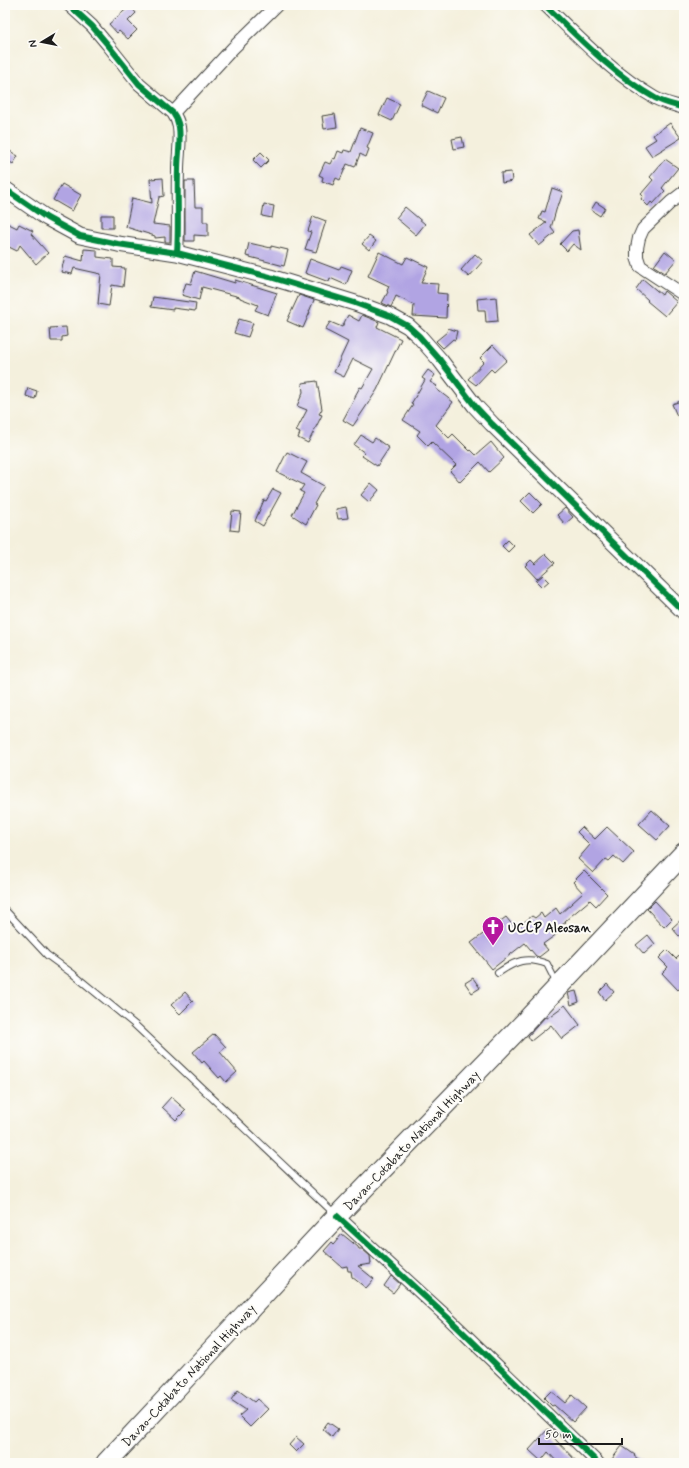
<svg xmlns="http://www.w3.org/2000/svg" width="689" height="1468" viewBox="0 0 689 1468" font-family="Mynerve,sans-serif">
<rect width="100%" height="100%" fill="#fdfcf7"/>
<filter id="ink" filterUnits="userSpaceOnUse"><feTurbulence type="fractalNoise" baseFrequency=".025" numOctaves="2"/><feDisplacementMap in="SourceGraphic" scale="8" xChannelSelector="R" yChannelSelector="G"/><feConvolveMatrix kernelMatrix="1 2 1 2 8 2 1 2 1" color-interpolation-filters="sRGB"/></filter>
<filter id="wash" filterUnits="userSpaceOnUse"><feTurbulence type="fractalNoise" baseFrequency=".012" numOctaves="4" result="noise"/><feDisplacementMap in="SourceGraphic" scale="16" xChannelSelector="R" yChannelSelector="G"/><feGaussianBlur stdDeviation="0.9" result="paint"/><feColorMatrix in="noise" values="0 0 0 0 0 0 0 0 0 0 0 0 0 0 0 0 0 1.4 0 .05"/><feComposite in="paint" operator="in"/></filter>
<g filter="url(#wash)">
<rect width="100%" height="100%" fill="#f4f0dd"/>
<g id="blocks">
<path fill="#b1a4e3" d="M130 6 136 13 128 21 137 30 128 39 119 31 117 33 109 24Z
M428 91 444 98 437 113 421 105Z
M387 98 400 104 392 121 379 115Z
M335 114 337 127 324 129 322 116Z
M670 123 681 138 652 156 645 146 656 139 653 135Z
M360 128 373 133 367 148 369 149 366 157 360 154 355 167 347 164 340 180 336 178 333 185 322 181 323 177 319 175 325 162 330 164 333 158 335 159 338 151 343 153 344 150 351 152Z
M462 137 464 147 454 149 452 139Z
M5 148 18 156 13 164 5 159Z
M261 152 269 160 261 168 253 160Z
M665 159 678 168 662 188 665 191 653 204 651 202 648 206 641 199 643 196 641 194 653 180 650 177Z
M511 172 512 181 502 183 501 173Z
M163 178 164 196 159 197 153 224 170 226V242H165V237L155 238V236L126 227 132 198 152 203 150 179Z
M185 181H194L195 207H203V222H208V236L194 235V241H185Z
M62 184 81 195 72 211 53 200Z
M552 188 563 192 559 204 558 203 551 228 555 233 539 246 530 235 547 222 539 219 542 211 545 212Z
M596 202 605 208 600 216 591 210Z
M264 204 274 206 272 218 262 216Z
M405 207 425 224 416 235 396 218Z
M101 215H113V228H101Z
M313 216 326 221 316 252 305 249 311 232 308 231Z
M5 222 17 228 19 224 33 231 31 234 48 253 36 264 20 245 17 251 5 245Z
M578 230 581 250 573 244 567 251 560 244 572 231Z
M369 236 376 241 369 250 362 244Z
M249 243 271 248V246L288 250 284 266 246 256Z
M84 249 97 250V257L113 259V267L125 268 123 287 112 285 109 306 98 304 101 274 74 268 72 274 61 272 65 256 83 261Z
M665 251 676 260 665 273 654 266Z
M379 252 403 264 407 257 428 267 421 283 438 284 437 293 447 294 446 318 413 316 414 305 396 296 391 307 382 303 388 292 387 291 389 286 368 276Z
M475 254 483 261 469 277 461 270Z
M310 259 339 270 341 266 352 270 346 285 330 278 329 282 305 273Z
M195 271 235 283V280L277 293 268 315 255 310 258 305 240 298V297L202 287 199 300 182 295 186 283 191 284Z
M643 279 662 295 664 291 677 302 665 316 647 301 648 300 636 289Z
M299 295 314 300 309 312H310L303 328 287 321Z
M153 297 196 303 195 311 173 308V310L151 307Z
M496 297 498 321 486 322 485 310H478L477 299Z
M348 315 359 321 362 315 379 322 377 327 401 339 377 390 353 426 343 420 356 396H355L360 387 362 388 373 369 353 359 344 377 334 372 348 342 325 330 330 322 342 327Z
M239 319 253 323 248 337 234 333Z
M66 327 67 336 62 337V341H51L50 328Z
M448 328 457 331 455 340 453 339 443 348 436 341 447 332Z
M493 345 507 360 494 372 491 369 476 385 468 379 484 362 480 358Z
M428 370 435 375 430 382 437 386 435 388 453 402 436 425 449 438 453 434 470 451 471 450 476 455 491 442 504 458 489 472 480 462 460 482 450 471 456 465 432 442 428 446 417 435 420 431 403 420 413 405 411 404 425 380 422 378Z
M317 381 322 409 319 414 322 415 308 443 298 438 300 433 296 431 307 410 297 406 303 392 302 383Z
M28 388 37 391 35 399 26 396Z
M684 400V413L677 416 672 404Z
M361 435 372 442 375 438 389 448 377 466 362 456 365 453 354 445Z
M287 452 307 462 301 473 324 486 314 504 316 505 306 524 292 515 304 493 300 491 304 485 277 472Z
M371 483 379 490 369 502 361 495Z
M273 489 281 493 263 526 255 521 264 500 266 501Z
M530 492 542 504 533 513 521 501Z
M346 507 348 518 338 519 336 509Z
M565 508 573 517 565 524 557 515Z
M232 511 241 512 239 531 230 530Z
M508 540 514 546 508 552 502 546Z
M546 554 555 563 537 579 525 566 531 560 535 564Z
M543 575 549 581 542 587 536 581Z
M652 810 670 826 657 840 639 824Z
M582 827 595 839 607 827 634 852 623 864 614 856 609 861 606 859 593 873 578 859 590 845 577 832Z
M584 871 607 894 596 906 590 900 565 921 566 922 554 931 557 934 543 944 548 950 539 957 536 956 525 943 492 969 471 943 506 917 514 927 517 924 519 926 532 916 535 918 541 913 544 918 556 908 560 914 583 893 573 882Z
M655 901 672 919 664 927 647 909Z
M684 917V932L679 936 672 928Z
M648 935 655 944 644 954 636 945Z
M667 950 676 959 679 956 684 961V992L680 988 678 990 662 973 668 967 659 958Z
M473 978 480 988 472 993 465 983Z
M607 984 614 992 605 1000 599 992Z
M576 991 579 1002 571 1005 568 993Z
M185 992 193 1001 180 1014 171 1005Z
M565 1005 580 1025 562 1039 551 1025 531 1041 528 1036 545 1017 547 1018Z
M214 1034 226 1047 220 1052 237 1072 226 1082 221 1076 219 1078 204 1061 202 1063 193 1052Z
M171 1097 186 1110 176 1120 162 1107Z
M342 1234 358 1247 359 1249H362L370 1256 371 1264 358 1266 374 1279 366 1288 352 1277 351 1271H348L347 1266 342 1267 324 1251 332 1242 334 1244Z
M391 1276 400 1284 393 1293 384 1286Z
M238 1390 254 1402 257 1399 268 1409 250 1427 239 1416 246 1410 231 1400Z
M551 1391 565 1403 572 1395 586 1408 573 1422 554 1405 552 1406 544 1398Z
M328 1422 338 1429 332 1437 323 1429Z
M548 1429 556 1436 554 1438 578 1463H558L548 1452 541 1461 529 1450Z
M296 1437 304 1444 296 1452 289 1445Z
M622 1446 635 1455 634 1456 644 1463H609Z"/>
</g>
</g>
<g filter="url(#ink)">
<use href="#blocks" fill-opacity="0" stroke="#3c3c39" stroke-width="1"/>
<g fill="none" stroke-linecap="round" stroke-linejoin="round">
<g stroke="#3c3c39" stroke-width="8">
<path id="service" d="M5 910 47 955 73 974 134 1024 336 1215
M498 973C515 961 527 956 547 964L557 984"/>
</g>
<g stroke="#3c3c39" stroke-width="14">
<path id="minor" d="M69 5 92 26 108 45 139 84 173 113C176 117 178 122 179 127 181 141 178 155 178 170 177 197 179 225 177 253
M545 5C579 38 613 74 655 98 664 103 675 105 684 108
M173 113 233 48 277 5
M684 192 671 202 643 229 639 238 637 248V257L640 266 684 295
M337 1216 447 1317 598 1463"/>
</g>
<g stroke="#3c3c39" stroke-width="17">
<path id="tertiary" d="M5 189 47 218 80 236 118 244 177 253 270 277 355 303 390 316 408 326 419 336 440 360 475 406 492 424 684 612"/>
</g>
<g stroke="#3c3c39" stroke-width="22">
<path id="trunk" d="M106 1463 337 1216 525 1022 684 853"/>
</g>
<use href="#service" stroke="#fff" stroke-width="6"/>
<use href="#minor" stroke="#fff" stroke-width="12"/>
<use href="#tertiary" stroke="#fff" stroke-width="15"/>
<use href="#trunk" stroke="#fff" stroke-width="20"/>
<g stroke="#fdfcf7" stroke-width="8">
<path id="cycleway" d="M69 5 92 26 108 45 139 84 173 113C176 117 178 122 179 127 181 141 178 155 178 170 177 197 179 225 177 253
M545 5C579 38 613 74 655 98 664 103 675 105 684 108
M5 189 47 218 80 236 118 244 177 253 270 277 355 303 390 316 408 326 419 336 440 360 475 406 492 424 684 612
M337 1216 447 1317 598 1463"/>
</g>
<use href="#cycleway" stroke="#00873e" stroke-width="6"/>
</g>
</g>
<defs>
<g id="church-pin" transform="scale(1.15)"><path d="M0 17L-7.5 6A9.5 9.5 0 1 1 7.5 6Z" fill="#b5179e" stroke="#fdfcf7"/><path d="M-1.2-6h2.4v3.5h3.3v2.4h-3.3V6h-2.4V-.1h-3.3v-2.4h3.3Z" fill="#fff"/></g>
</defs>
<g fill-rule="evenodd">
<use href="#church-pin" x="493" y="927"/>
</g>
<g text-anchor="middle" stroke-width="4" stroke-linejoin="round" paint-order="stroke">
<g font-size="13" font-weight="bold" fill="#1c1c1c" stroke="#fdfcf7" text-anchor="start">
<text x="508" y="932">UCCP Aleosan</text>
</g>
<g font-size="13" fill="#1c1c1c" stroke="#fdfcf7">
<text transform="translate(411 1140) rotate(-46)" y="5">Davao-Cotabato National Highway</text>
<text transform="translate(188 1375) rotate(-47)" y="5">Davao-Cotabato National Highway</text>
</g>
</g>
<rect width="689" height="1468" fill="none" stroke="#fdfcf7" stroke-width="20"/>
<g transform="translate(42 42) rotate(260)" stroke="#fdfcf7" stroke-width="3" paint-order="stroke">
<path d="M0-3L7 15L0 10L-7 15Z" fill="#1c1c1c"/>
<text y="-6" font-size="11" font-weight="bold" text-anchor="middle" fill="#1c1c1c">N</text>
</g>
<path d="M539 1438v6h83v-6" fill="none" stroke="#1c1c1c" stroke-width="2"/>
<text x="545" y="1438" font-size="12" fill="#1c1c1c" stroke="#fdfcf7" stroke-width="3" paint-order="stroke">50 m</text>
</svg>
